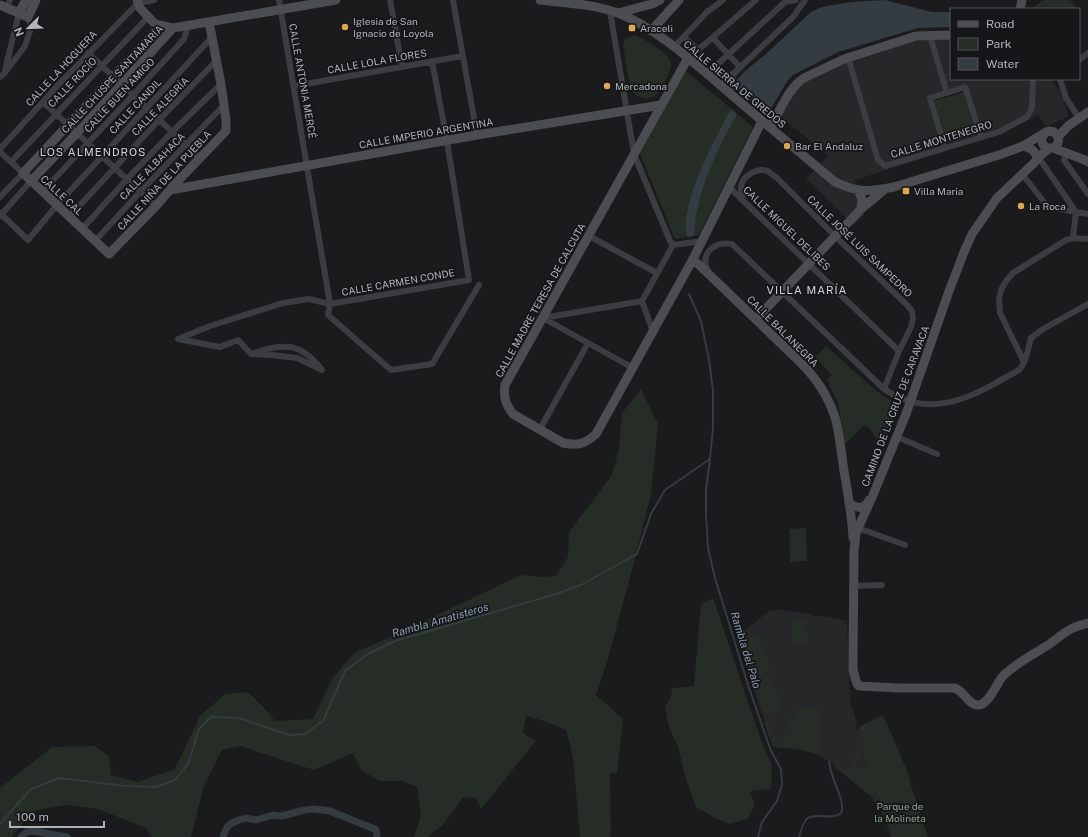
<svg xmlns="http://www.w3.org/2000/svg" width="1088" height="837" viewBox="0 0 1088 837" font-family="'Public Sans',sans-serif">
<rect width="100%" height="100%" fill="#1b1b1d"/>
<path fill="#27272a" d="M951 37V79H1051L1060 92 1069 116 1046 127 1038 115 982 141 963 87 928 96 946 151 855 180 864 215 854 225 806 179 828 156 780 116 799 85 855 58 919 38Z
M770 610H781L812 614V616H824L847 621 850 701 857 723 855 728 857 730 859 729 868 758 880 800 874 803 873 798 828 760 818 755 803 750 773 747 750 679 737 637Z"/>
<path fill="#252d26" d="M1043 0H1070L1077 9H1031Z
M635 35C644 39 668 52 671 62 673 68 662 90 657 94 650 101 638 99 633 92 628 86 625 53 623 44L626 38Z
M686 71 753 127 699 235 675 239 640 154Z
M964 92 977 135 947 144 934 101Z
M826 346 876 391 900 406 893 420 882 446 868 427 864 425 845 444 838 403 827 379 832 375 815 357Z
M641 389 658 424 651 494 632 570 607 662 596 695 623 719 617 773 610 774 611 834 610 837H580L573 757 566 730 544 721 526 716 523 733 536 741 481 809 476 798 463 797 443 825 428 837H414L421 815 417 787 402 781H380L361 770 353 753 314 770 240 746 222 750 204 785 191 837H152L146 828 98 809 66 805 33 811 13 835 11 837H0V788L52 747 95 746 109 756 111 775 138 782 175 769 200 716 225 694 248 692 266 710 275 721 313 719 332 679 355 652 389 638 521 575 541 577 556 576 568 557 569 532 612 475 619 449 622 413Z
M806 528 807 561 790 562 789 529Z
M713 598 761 740 772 766 771 789 750 791 755 806 747 819 730 824 713 817 696 807 685 776 678 747 669 727 665 708 671 696 672 688 694 686 701 604Z
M792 620H806L808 643 793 644Z
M759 635 770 671 751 677 740 640Z
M772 675 782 710 764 716 753 680Z
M818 708V717H821V725H824L825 730H821L819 732C820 744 814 754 829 759V761C811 750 793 748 773 747L764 722 769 721 775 739 792 734 787 718H797L795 710Z
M882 715 888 726 908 773 909 779 928 837H891L887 825 882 814 880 800 876 791H873L876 794 872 795 873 798 835 767 836 764 841 766V767L848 772 860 744 862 755 858 760 855 761 856 770 866 768 869 766 866 758H865L861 743 863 742 859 729 860 726Z"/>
<path fill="#343c42" d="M885 0 932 12H951V27L918 28 838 52 793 75 788 80 767 115 736 89 737 80 744 72 767 53 811 12 822 7 851 2Z
M731 109 737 114C716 152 696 192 694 236L687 237C686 231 685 224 686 218 693 179 712 144 731 109Z"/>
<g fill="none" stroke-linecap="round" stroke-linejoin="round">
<path stroke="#343c42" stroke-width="2" d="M710 459 706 490V515L708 548 715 578 748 685 771 751 781 769 782 785 777 801 762 822 758 837
M0 824 30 790 58 778 125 786 156 787 175 780 188 764 199 729 211 717 239 718 289 735 305 734 323 721 345 671 366 655 395 641 556 594 581 585 637 554 651 514 665 490 710 459 713 428V391L709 360 701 321 689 294
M799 837C801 831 803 821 808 818 816 813 836 820 841 813 846 804 833 781 831 771 830 768 830 765 829 762"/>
<path stroke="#343c42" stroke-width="7" d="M21 837 27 832 33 831 67 837
M223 837 227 827 232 823 239 820 246 818 256 820 273 815 282 816 304 810 313 809 330 811 372 828 376 830 377 837"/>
<path stroke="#3c3d41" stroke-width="6" d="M279 0 330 304 469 280 447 141 432 61
M390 0 402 67
M453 0 477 135
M6 8 10 0
M610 11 634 154 670 241 673 245
M930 36 947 93
M684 37 698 50 756 0
M713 38 740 67
M674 47 707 12 723 0
M88 53 200 158
M848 57 878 160 885 166 999 132 1027 117 1032 108 1033 79
M1079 60 1088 53
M5 70 19 13
M707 74 785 2 796 0
M0 77 4 74 25 46 31 28 28 17
M1060 79 1066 98 1079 118
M720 85 730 76 734 73 793 17 805 0
M294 86 463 56
M730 93 734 73
M43 102 156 206
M945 148 930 98 965 87 981 137
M0 149 60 83 138 3 154 0
M0 152 23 173 0 197
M1067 153 1064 160 1088 194
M1039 158 1076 212 1073 238
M11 162 148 17
M1022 174 1048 207 1088 214
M729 187 899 351
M42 192 133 95 184 39 188 26 186 25
M743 200C742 196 741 192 741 187 742 176 757 167 768 171 770 173 773 175 776 177L835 236 906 304 912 311 913 319 911 327 899 351 884 389
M0 213 28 240 57 205 212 37
M0 216 31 181
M69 217 159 120 216 61
M82 229 127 179 172 132 221 84
M589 236 657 273
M95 241 140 192 224 105
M708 271C699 253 715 241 732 244L838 345 884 389C922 415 959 404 996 383 1002 379 1015 373 1020 369 1027 361 1028 348 1031 338L1043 329 1088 304
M543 318 633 368
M543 318 642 301
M653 332 642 301 673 245 703 241
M251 354 272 355 297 358 322 370C299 340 283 344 251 354L238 340 220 347 178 339 210 326 283 303 309 299 330 304 328 315 391 370 432 364 479 285
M1024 362 1000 313 999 300 1001 290 1006 281 1013 273 1066 240 1073 238 1088 239
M540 429 588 343
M897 437 937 454
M858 528 905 545
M854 586 882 585"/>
<path stroke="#4b4d51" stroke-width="9" d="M137 0 140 8 155 24 173 28 336 0
M540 0C566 3 593 4 618 13 658 29 693 62 726 90 762 121 798 151 835 182 859 193 869 192 894 187L1002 154 1023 146 1046 132 1049 131 1054 132C1059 136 1060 141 1056 146 1046 153 1037 142 1045 133
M0 5 28 17 36 0
M1020 9 1022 0
M19 13 26 0
M618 13 652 4 660 0
M161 26 23 173 109 254 156 206 175 184 226 131V120L221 84 209 22
M651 31 679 0
M688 58 505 385C503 397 506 405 513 414L563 443C578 446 585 444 596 434L693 259 762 121
M770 127C780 112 788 88 804 78L844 59 916 36 951 35
M1058 137 1068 126 1088 112
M1023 146C1032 149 1035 150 1038 159
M1050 148 1041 155 1033 164 997 198 972 234 964 252 948 294 906 414 873 495 856 533 854 551 853 662V670L857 684 859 686 898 688H954C964 690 968 705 978 705 989 705 996 684 1003 676 1015 664 1029 657 1043 648 1053 643 1061 634 1071 629 1076 626 1082 625 1088 623
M1053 148 1085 160 1088 162
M31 181 77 133 173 28
M170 190 477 135 661 105
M858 190 862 199 861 209 885 189
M693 259 801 363C816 378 828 396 835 417 840 434 841 453 844 471 848 493 852 516 853 538
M756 319 861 209
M849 503 854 506 861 508 868 503 869 500"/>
</g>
<g fill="#dea851" stroke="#161618" stroke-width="1.5">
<circle cx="345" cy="27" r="4"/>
<rect x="628" y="24" width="8" height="8" rx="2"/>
<circle cx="607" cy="86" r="4"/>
<circle cx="787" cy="146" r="4"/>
<rect x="902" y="187" width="8" height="8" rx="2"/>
<circle cx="1021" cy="206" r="4"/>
</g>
<g text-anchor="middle" stroke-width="3.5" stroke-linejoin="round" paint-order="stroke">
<g font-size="10" fill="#afb3bb" stroke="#161618" text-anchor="start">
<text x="353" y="25">Iglesia de San<tspan x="353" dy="12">Ignacio de Loyola</tspan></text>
<text x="640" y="32">Araceli</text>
<text x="615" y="90">Mercadona</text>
<text x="795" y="150">Bar El Andaluz</text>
<text x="914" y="195">Villa Maria</text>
<text x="1029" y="210">La Roca</text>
</g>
<g font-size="10" fill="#afb3bb" stroke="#161618">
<text transform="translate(377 61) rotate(-10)" y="4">CALLE LOLA FLORES</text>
<text transform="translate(61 68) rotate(-47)" y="4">CALLE LA HOGUERA</text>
<text transform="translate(112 79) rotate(-47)" y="4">CALLE CHUSPE SANTAMARÍA</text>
<text transform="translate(303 81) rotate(80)" y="4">CALLE ANTONIA MERCÉ</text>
<text transform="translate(72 82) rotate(-46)" y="4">CALLE ROCÍO</text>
<text transform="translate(735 84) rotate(40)" y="4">CALLE SIERRA DE GREDOS</text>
<text transform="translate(119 95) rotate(-47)" y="4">CALLE BUEN AMIGO</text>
<text transform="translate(135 106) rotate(-47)" y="4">CALLE CANDIL</text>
<text transform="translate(160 106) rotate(-46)" y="4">CALLE ALEGRÍA</text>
<text transform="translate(426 133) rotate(-10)" y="4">CALLE IMPERIO ARGENTINA</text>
<text transform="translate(941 139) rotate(-17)" y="4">CALLE MONTENEGRO</text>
<text transform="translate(152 166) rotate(-46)" y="4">CALLE ALBAHACA</text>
<text transform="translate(164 180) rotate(-47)" y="4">CALLE NIÑA DE LA PUEBLA</text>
<text transform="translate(62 195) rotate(43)" y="4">CALLE CAL</text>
<text transform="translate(787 228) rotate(44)" y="4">CALLE MIGUEL DELIBES</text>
<text transform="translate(860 246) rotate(44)" y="4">CALLE JOSÉ LUIS SAMPEDRO</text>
<text transform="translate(398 282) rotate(-10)" y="4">CALLE CARMEN CONDE</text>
<text transform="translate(540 300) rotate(-61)" y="4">CALLE MADRE TERESA DE CALCUTA</text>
<text transform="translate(783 331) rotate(45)" y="4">CALLE BALANEGRA</text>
<text transform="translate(895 406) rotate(-69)" y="4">CAMINO DE LA CRUZ DE CARAVACA</text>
</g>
<g font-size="10" fill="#89a389" stroke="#161618">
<text x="900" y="810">Parque de<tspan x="900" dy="12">la Molineta</tspan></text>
</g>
<g font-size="11" letter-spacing="1" fill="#d0d2d7" stroke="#161618">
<text x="93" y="156">LOS ALMENDROS</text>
<text x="807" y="294">VILLA MARÍA</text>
</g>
<g font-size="11" font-style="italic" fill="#8ba1b1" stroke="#161618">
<text transform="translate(440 620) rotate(-16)" y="4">Rambla Amatisteros</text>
<text transform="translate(746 650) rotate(73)" y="4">Rambla del Palo</text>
</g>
</g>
<rect x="950" y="8" width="130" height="72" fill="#161618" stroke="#535559"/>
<rect x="958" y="21" width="20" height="6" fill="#4b4d51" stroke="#535559"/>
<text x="986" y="28" font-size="12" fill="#afb3bb">Road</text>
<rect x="958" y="38" width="20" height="12" fill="#252d26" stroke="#535559"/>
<text x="986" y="48" font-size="12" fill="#afb3bb">Park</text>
<rect x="958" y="58" width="20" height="12" fill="#343c42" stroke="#535559"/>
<text x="986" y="68" font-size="12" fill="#afb3bb">Water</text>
<g transform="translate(28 28) rotate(247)" stroke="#161618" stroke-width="3" paint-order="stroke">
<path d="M0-3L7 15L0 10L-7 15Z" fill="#afb3bb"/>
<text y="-6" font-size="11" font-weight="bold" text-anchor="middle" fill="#afb3bb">N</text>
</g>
<path d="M10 821v6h94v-6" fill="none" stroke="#afb3bb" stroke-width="2"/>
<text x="16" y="821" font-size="12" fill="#afb3bb" stroke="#161618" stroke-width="3" paint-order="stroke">100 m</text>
</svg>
